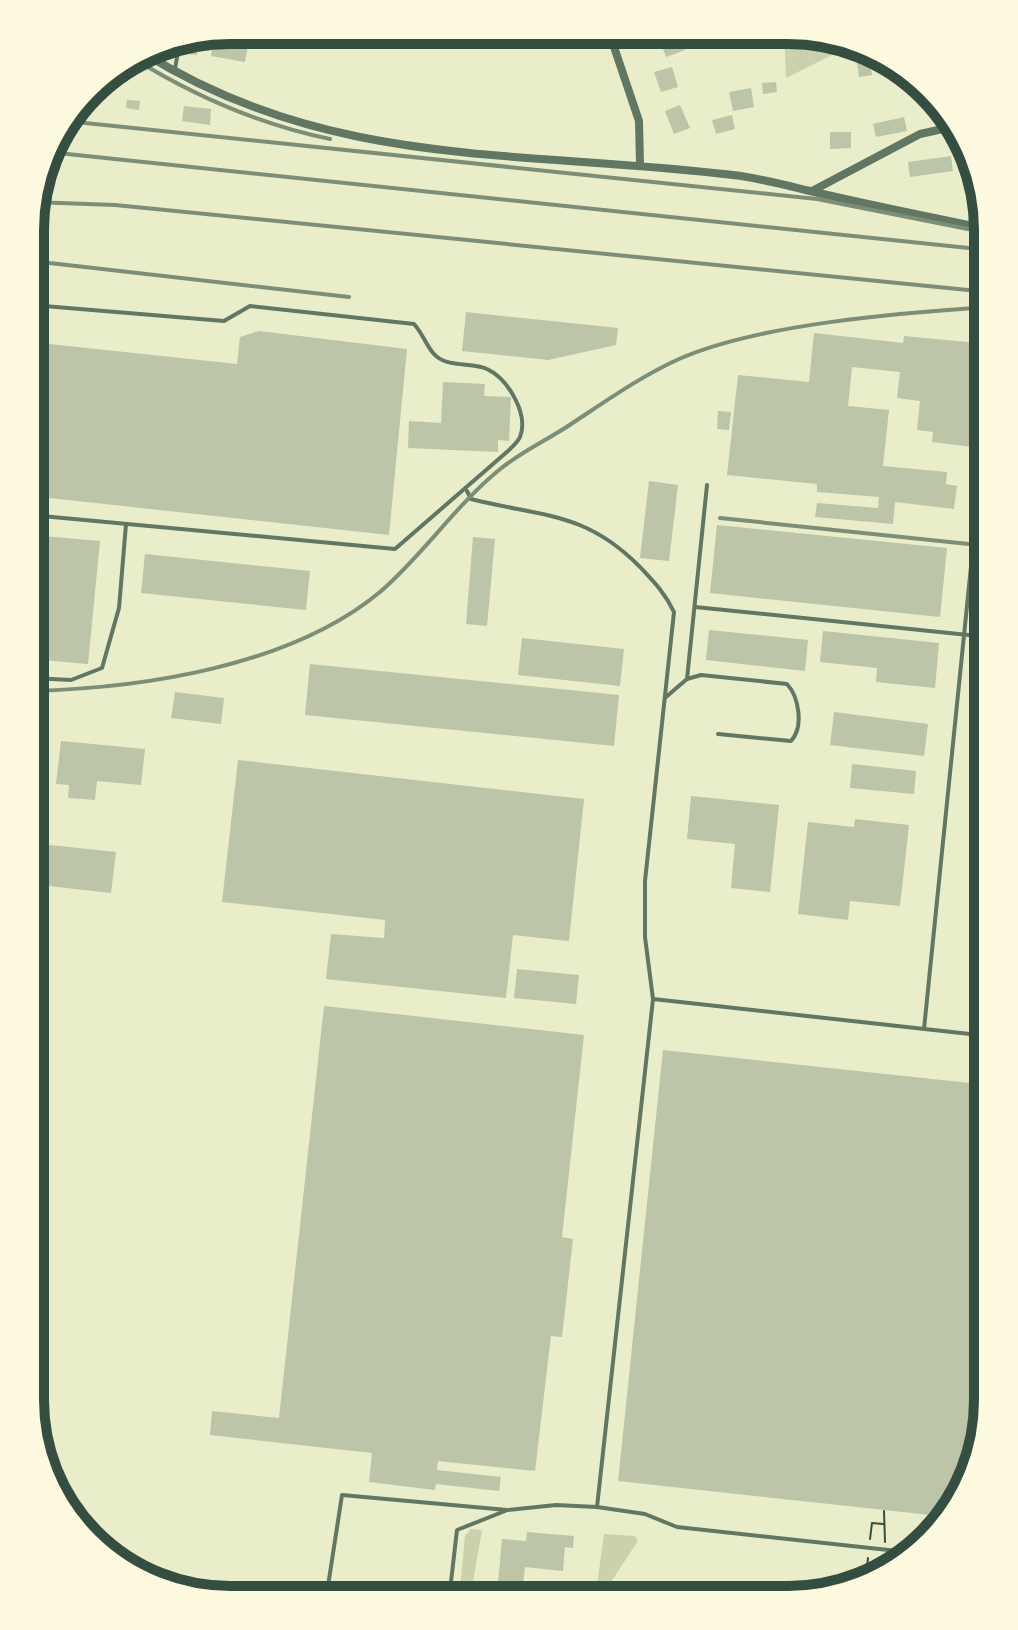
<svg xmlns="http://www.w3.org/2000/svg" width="1018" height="1630" viewBox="0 0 1018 1630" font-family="'IBM Plex Serif',serif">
<rect width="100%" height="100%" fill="#e9edc9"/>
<path fill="#cad2ad" d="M779 33 827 34 852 45 786 78 785 51Z
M471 1529 482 1530 470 1599H459L465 1536Z
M604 1534 635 1536 638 1541 603 1594 596 1593Z
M340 1585 438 1597V1599H341Z"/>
<path fill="#bcc5a7" d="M228 30 250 34 245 62 211 56 214 33Z
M666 33H680L685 50 666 57 658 35Z
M189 43 198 44 197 55 188 54Z
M870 61 872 75 859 77 857 63Z
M672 67 678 87 661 92 654 72Z
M776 82 777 92 763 94 762 83Z
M751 88 754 107 733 111 729 92Z
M127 100 140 101 139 110 126 108Z
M680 105 690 128 674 134 665 111Z
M184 106 211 109 210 125 182 121Z
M732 115 735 129 716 134 712 120Z
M904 117 907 131 876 137 873 124Z
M830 132H851V148L830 149Z
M951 156 953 171 910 177 908 162Z
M466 312 618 328 616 345 548 360 462 351Z
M259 331 407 349 389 535 31 496V342L237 364 240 337Z
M814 333 903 343 904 336 988 344V449L932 442 933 432 917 430 920 401 897 398 900 372 852 367 848 406 889 410 883 466 947 472 946 484 957 486 954 509 895 502 893 524 815 517 817 503 878 508 879 497 817 492V484L727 475 738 375 809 382Z
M443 382 485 384 484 396 511 397 509 441 498 440V452L408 448 409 421 441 423Z
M718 411 731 412 729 430 717 429Z
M649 481 678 485 669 561 640 558Z
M717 525 947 548 940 617 710 593Z
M31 535 100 541 88 664 31 659Z
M473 537 495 539 487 626 466 624Z
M145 554 310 571 306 610 141 593Z
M709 630 808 640 805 671 706 660Z
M823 631 939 643 935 688 876 682 877 668 820 662Z
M522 638 624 649 620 686 518 675Z
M310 664 619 695 614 746 305 715Z
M175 692 224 698 221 724 171 718Z
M834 712 928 724 924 756 830 745Z
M61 741 145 749 141 785 97 781 95 800 68 798 69 785 56 784Z
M238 760 584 799 569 941 513 935 506 998 326 979 331 934 384 938 385 920 222 902Z
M852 764 916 771 914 794 850 788Z
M986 775H988V804H982Z
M691 796 779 805 770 892 731 888 735 844 687 839Z
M855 819 909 825 900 906 850 901 848 920 798 914 808 822 854 827Z
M31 843 116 852 111 893 31 884Z
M517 969 579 975 576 1004 514 998Z
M324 1006 584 1035 562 1237 573 1239 562 1337 551 1336 535 1471 438 1461 437 1470 501 1477 499 1491 436 1484 435 1490 369 1482 372 1453 210 1435 212 1411 279 1418Z
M663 1050 988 1085V1414L949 1517 618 1481Z
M527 1532 574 1536 573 1548 565 1547 563 1571 525 1567 523 1585 498 1583 502 1539 526 1541Z"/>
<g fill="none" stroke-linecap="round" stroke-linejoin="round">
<path stroke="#344e41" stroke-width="2" d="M884 1511 885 1542
M870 1539 872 1523 883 1524
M882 1571 883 1560
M865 1585 868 1558"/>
<path stroke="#617663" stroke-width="4" d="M175 69 180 40
M467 491 471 499C542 517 585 511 640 567 654 582 665 593 674 612L645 881V937L653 999
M31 515 395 549 508 451C511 448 518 442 520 437 529 414 508 379 487 369 472 362 446 368 434 354 427 347 423 334 414 324L250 306 224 321 32 305
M695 607 988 637
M31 678 71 680 102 668 119 608 126 524
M687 679 707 485
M666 697 687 679 701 675 787 684C799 697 804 727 791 741L718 734
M924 1029 981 468
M597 1507 653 999 988 1036
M326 1599 342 1495 507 1510 556 1505 597 1507 645 1514 677 1527 907 1552
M449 1599 457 1530 505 1511"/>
<path stroke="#617663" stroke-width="8" d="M609 32 639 121 640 164
M142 52C332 171 521 149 733 175 759 178 785 185 810 191 869 205 929 217 988 229
M812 191 920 134 952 127"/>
<path stroke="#7c8e77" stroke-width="4" d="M133 58C194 96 258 124 330 139
M66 121 817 199 988 233
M48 152 988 250
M32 202 115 205 988 292
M32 261 349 297
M720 518 988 546
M31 691C144 688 291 666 380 592 423 555 455 506 499 470 518 454 543 442 565 428 602 404 639 377 679 359 758 324 900 313 988 307"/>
</g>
<path d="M0 0H1018V1630H0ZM230 44H788A186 186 0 0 1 974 230V1400A186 186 0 0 1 788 1586H230A186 186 0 0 1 44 1400V230A186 186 0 0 1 230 44Z" fill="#fefae0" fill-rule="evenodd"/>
<path fill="none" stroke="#344e41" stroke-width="10" d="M230 44H788A186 186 0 0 1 974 230V1400A186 186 0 0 1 788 1586H230A186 186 0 0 1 44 1400V230A186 186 0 0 1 230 44Z"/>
</svg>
